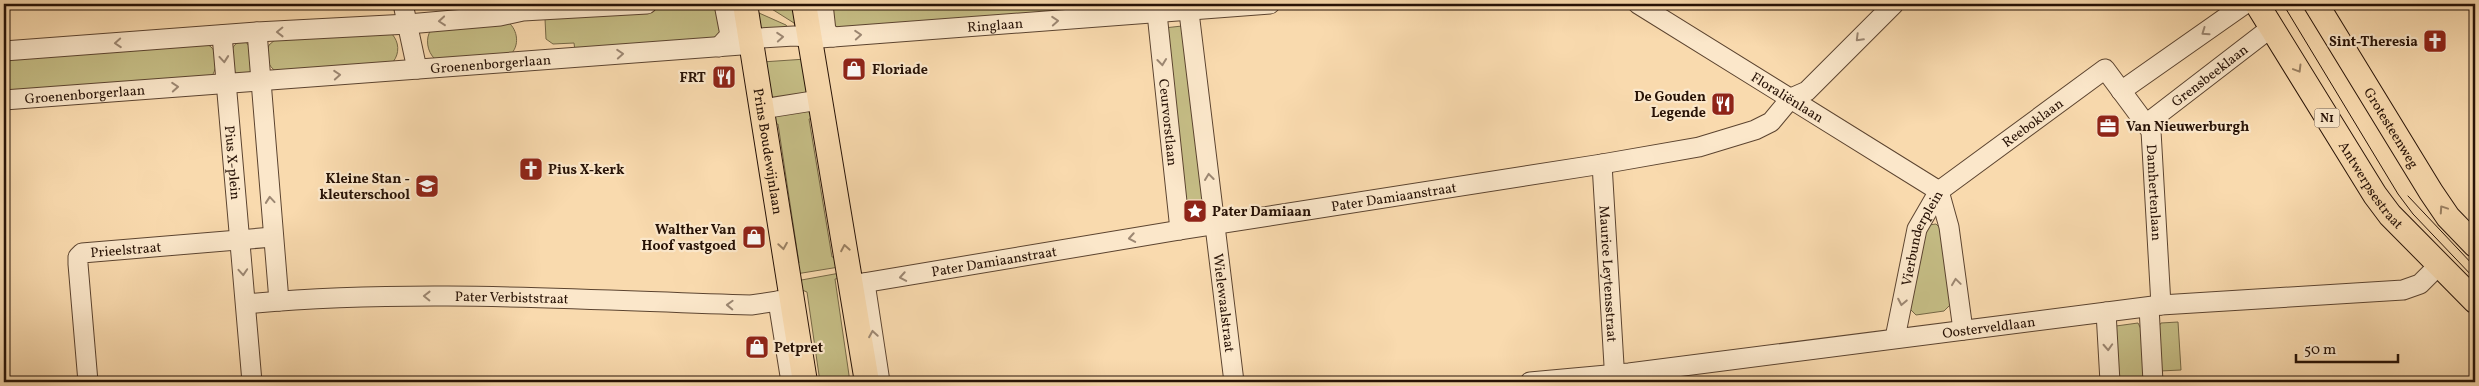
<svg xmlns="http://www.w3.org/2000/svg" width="2479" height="386" viewBox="0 0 2479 386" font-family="Vollkorn,serif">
<rect width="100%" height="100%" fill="#f9daae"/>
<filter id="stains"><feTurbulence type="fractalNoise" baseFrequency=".004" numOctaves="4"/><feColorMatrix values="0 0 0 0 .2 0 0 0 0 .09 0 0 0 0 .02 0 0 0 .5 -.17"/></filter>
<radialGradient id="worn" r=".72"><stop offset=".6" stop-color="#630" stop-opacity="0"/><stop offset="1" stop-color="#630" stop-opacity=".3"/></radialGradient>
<path fill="#c5bd85" stroke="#766846" d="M409 4H480L410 9Z
M835 4H1144V8L836 28 832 24 829 7Z
M711 5 716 7 724 27 715 40 575 51 574 43 553 44 546 39 545 19 550 16Z
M789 5 799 13 796 27 794 23 767 6Z
M756 8 759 13 786 25 789 29 765 30 759 27Z
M508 22C518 30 520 46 510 55L435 59C427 52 425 38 431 30Z
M1182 26 1204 211C1201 220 1194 220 1187 216L1164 28Z
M392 34C399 42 400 53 393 62L277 72C267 66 265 56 269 45L276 39Z
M239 42H246C254 52 255 62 250 74H236C230 64 227 48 239 42Z
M204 43C219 48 219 64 212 76L4 94V59Z
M806 59 811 96 767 102 762 62Z
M807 110 814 118 809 119 832 257H837L839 267 796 274 794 264 799 263 778 124 772 125 776 116Z
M1936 224 1940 228 1951 304 1944 311 1916 315 1909 308 1926 228 1929 225Z
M840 273 842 278 835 279 850 382H820L807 292 797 288 796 281Z
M2178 322 2181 370 2160 371 2159 326 2161 323Z
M2138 323 2141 329 2144 382H2118L2116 326Z"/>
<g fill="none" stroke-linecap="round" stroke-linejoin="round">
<g stroke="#5c4430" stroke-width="21">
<g id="minor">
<path d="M403 4 417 69"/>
<path d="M823 4 826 31 833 37"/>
<path id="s1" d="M1156 4 1180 230"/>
<path id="s2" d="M1188 4 1234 382"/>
<path id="s3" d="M1638 4 1939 191"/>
<path d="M257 32 279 301"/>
<path id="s4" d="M222 35 252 382"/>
<path d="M719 47 730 35 724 4"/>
<path d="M4 51 257 32 408 24 500 16 523 11 647 4"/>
<path d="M2121 91 2245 4"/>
<path id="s5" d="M4 100 741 45 760 38 794 36 820 38 1270 4"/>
<path d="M762 109 819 100"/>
<path id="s6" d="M2146 124 2272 27"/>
<path id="s7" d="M1602 164 1615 382"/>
<path d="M1939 191 1949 227 1963 330"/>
<path d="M865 283 880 382"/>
<path id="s8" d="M851 285 1180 230 1602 164 1699 147 1755 130 1771 122 1791 98 1807 91 1894 4"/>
<path d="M778 301 791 382"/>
<path id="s9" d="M246 304C413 288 583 300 751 305L791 299"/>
<path d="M2149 307 2153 382"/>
<path d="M2106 312 2110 382"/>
<path id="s10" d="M1895 338 1917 229 1939 191 2105 69 2151 131 2161 305"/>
<path id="s11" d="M88 382 78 264V257L82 253 273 237"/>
<path id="s12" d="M1530 382 1629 373 2161 305 2403 290 2420 284 2440 264"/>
</g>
</g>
<g stroke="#271206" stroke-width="26">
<g id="major">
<path id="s13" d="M745 4 805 382"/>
<path d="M804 4 867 382"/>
<path id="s14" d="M2257 4 2375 195 2390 215 2475 301"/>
<path id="s15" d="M2316 4 2431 192 2448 217 2475 245"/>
</g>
</g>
<use href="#minor" stroke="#fbe7ca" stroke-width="19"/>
<use href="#major" stroke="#f9daae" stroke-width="24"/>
<path stroke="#271206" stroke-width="1" d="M2283 4 2398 194 2413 214 2475 279
M2408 196 2475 267"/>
</g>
<defs><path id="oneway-chevron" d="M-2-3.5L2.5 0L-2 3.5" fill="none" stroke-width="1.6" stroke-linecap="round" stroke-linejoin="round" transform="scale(1.25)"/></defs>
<g stroke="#9c8772">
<use href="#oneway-chevron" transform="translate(442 21) rotate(175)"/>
<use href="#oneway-chevron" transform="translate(1055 21) rotate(-4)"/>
<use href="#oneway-chevron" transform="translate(280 32) rotate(179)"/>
<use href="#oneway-chevron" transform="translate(2205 32) rotate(145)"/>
<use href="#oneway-chevron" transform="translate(858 35) rotate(-4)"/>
<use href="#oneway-chevron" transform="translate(780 37) rotate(-4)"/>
<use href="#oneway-chevron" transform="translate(1859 38) rotate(135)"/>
<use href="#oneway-chevron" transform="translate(118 43) rotate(176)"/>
<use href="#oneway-chevron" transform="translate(620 54) rotate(-4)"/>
<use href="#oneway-chevron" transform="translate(224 59) rotate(85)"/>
<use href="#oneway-chevron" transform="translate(1162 62) rotate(84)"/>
<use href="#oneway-chevron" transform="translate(337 75) rotate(-4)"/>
<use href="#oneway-chevron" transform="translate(175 87) rotate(-4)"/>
<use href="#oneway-chevron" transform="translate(1209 177) rotate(-97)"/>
<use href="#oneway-chevron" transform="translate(270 200) rotate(-95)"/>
<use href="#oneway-chevron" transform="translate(1132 238) rotate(170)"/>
<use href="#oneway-chevron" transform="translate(243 272) rotate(86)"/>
<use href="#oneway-chevron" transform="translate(903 277) rotate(170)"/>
<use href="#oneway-chevron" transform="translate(1956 282) rotate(-98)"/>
<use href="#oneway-chevron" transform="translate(427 296) rotate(-179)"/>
<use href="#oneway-chevron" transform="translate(1902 302) rotate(101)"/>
<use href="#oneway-chevron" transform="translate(730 305) rotate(-178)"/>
<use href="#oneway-chevron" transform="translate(873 334) rotate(-99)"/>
<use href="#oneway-chevron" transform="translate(2108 347) rotate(87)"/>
</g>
<g stroke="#9a8062">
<use href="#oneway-chevron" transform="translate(2298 69) rotate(59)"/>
<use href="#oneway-chevron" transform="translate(2443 209) rotate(-124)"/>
<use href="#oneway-chevron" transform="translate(783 246) rotate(81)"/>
<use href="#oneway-chevron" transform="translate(845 248) rotate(-100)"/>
</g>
<defs>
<g id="church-square" transform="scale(1.25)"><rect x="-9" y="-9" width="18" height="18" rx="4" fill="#8f2418" stroke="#fbe7ca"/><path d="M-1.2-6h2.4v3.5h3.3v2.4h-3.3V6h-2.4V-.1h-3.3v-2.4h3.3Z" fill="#fff"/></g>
<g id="shop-square" transform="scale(1.25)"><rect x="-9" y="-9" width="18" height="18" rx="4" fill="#8f2418" stroke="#fbe7ca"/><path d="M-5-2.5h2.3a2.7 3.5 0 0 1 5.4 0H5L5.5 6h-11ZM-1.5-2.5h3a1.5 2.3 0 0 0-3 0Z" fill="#fff"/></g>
<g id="restaurant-square" transform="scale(1.25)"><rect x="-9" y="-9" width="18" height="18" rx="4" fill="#8f2418" stroke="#fbe7ca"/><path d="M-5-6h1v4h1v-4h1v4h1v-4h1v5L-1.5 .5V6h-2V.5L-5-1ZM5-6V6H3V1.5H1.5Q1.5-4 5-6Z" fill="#fff"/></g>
<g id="office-square" transform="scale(1.25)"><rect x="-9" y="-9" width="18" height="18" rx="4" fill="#8f2418" stroke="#fbe7ca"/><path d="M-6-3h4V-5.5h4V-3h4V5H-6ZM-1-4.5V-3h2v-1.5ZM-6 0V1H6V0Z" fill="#fff"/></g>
<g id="school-square" transform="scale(1.25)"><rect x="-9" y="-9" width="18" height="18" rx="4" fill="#8f2418" stroke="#fbe7ca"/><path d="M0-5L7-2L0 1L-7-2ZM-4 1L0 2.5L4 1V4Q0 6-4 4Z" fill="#fff"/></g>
<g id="sight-square" transform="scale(1.25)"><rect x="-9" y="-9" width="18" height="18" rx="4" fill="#8f2418" stroke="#fbe7ca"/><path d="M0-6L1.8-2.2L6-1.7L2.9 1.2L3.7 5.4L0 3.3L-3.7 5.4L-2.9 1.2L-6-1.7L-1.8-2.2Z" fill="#fff"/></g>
</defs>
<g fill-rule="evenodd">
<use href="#church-square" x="2435" y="41"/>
<use href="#shop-square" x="854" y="69"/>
<use href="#restaurant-square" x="724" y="77"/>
<use href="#restaurant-square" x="1723" y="104"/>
<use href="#office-square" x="2108" y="126"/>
<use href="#church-square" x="531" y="169"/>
<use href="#school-square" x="427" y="186"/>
<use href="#sight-square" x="1195" y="211"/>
<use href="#shop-square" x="754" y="237"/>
<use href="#shop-square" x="757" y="347"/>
</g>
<g text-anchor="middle" stroke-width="4.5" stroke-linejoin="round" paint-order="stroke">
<rect fill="#fbe7ca" stroke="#675241" stroke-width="1" x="2314.5" y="108.5" width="25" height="19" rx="4"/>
<g font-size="12" font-weight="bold" fill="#271206">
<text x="2327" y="122">N1</text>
</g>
<g font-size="14" fill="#271206" stroke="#fbe7ca">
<text dy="5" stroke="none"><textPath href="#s5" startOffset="995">Ringlaan</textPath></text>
<text dy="5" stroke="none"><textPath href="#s5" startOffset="488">Groenenborgerlaan</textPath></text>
<text dy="5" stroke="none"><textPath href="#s6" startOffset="80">Grensbeeklaan</textPath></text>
<text dy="5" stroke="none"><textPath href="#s5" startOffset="81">Groenenborgerlaan</textPath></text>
<text dy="5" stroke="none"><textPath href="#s3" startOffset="176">Floraliënlaan</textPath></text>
<text dy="5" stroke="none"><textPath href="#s1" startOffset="119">Ceurvorstlaan</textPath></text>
<text dy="5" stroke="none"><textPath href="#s10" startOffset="271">Reeboklaan</textPath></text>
<text dy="5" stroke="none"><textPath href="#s15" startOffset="145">Grotesteenweg</textPath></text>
<text dy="5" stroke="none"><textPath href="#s13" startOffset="149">Prins Boudewijnlaan</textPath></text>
<text dy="5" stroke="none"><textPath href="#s4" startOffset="128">Pius X-plein</textPath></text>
<text dy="5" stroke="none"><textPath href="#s14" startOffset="214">Antwerpsestraat</textPath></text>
<text dy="5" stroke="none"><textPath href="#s10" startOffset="500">Damhertenlaan</textPath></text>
<text dy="5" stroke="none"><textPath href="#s8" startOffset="550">Pater Damiaanstraat</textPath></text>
<text dy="5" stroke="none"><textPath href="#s10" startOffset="104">Vierbunderplein</textPath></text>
<text dy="5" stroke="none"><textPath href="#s11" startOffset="175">Prieelstraat</textPath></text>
<text dy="5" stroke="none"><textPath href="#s8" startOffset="145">Pater Damiaanstraat</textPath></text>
<text dy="5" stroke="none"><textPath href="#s7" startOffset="110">Maurice Leytensstraat</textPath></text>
<text dy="5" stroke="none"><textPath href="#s9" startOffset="266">Pater Verbiststraat</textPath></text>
<text dy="5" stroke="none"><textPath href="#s2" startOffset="301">Wielewaalstraat</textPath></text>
<text dy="5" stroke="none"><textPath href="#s12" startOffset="462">Oosterveldlaan</textPath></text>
</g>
<g font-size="14" font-weight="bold" fill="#271206" stroke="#fbe7ca" text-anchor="end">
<text x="2418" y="46">Sint-Theresia</text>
<text x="872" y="74" text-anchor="start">Floriade</text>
<text x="706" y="82">FRT</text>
<text x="1706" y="101">De Gouden<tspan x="1706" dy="16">Legende</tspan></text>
<text x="2126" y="131" text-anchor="start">Van Nieuwerburgh</text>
<text x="548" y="174" text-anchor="start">Pius X-kerk</text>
<text x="410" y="183">Kleine Stan -<tspan x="410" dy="16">kleuterschool</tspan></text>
<text x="1212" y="216" text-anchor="start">Pater Damiaan</text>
<text x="736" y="234">Walther Van<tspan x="736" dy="16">Hoof vastgoed</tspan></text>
<text x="774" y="352" text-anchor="start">Petpret</text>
</g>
</g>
<rect width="2479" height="386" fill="none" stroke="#f9daae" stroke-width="20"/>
<rect x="5" y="5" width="2469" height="376" fill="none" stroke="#271206" stroke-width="2.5"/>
<rect x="10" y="10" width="2459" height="366" fill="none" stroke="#271206"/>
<path d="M2296 354v8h102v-8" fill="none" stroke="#271206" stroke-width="2.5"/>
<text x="2304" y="354" font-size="15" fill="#271206" stroke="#fbe7ca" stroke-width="4" paint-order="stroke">50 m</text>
<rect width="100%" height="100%" filter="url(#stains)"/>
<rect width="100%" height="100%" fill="url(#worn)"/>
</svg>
